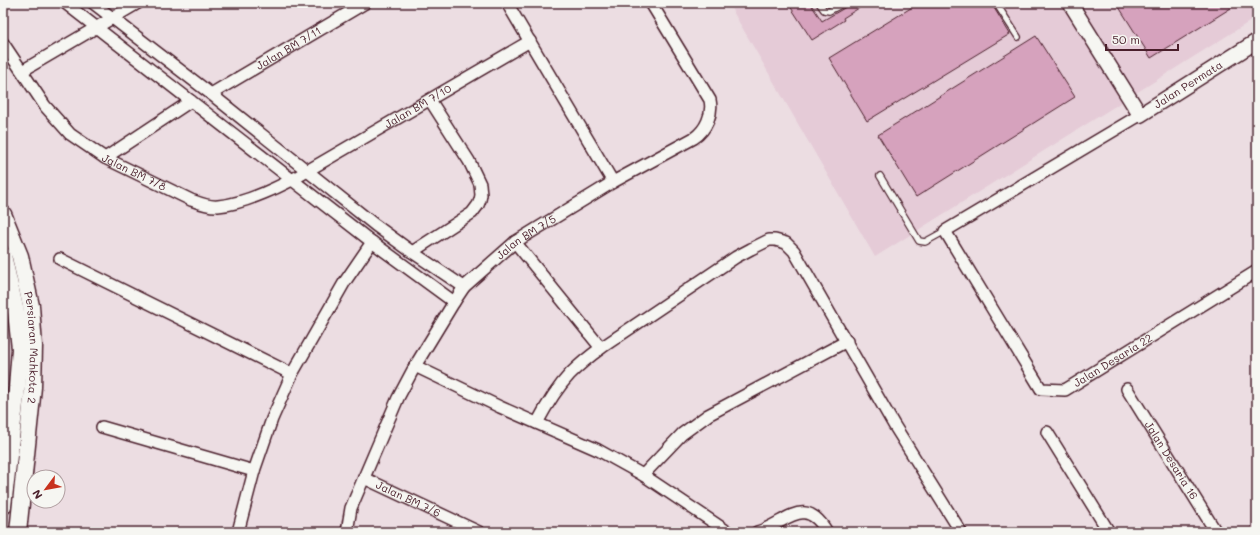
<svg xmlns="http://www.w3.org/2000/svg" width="1260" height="535" viewBox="0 0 1260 535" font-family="Mali,sans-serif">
<rect width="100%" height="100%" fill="#ecdde2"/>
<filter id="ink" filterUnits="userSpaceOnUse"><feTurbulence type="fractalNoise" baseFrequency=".025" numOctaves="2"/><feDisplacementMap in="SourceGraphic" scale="8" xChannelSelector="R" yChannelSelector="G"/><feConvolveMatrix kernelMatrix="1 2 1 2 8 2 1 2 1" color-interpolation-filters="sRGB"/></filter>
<g filter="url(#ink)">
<path fill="#e5cbd7" d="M728 3H1257V17L875 257Z"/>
<path fill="#d6a2bd" stroke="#4a1f2b" d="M788 3H810L822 21 846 7 850 3H867L843 18 844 20 812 40Z
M919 3H991L1010 34 867 121 829 58Z
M1125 3H1239L1151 58 1119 7Z
M1036 36 1075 97 916 197 878 135Z"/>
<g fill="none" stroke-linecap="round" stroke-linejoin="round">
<g stroke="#4a1f2b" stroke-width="8">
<path id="service" d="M819 3 824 10 829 11 844 3
M996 3 1018 37
M880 176 919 241 925 242 945 231"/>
</g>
<g stroke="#4a1f2b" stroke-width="14">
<g id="minor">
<path d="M65 3 372 242 454 302"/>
<path d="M93 3 211 94 375 225 412 252 464 287"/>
<path d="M507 3 613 182"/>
<path id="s1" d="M3 43 45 106 70 134 105 158 191 200C199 203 209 207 218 206 244 204 285 185 307 171L530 41"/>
<path d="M22 71 138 3"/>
<path id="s2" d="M211 94 365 3"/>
<path id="s3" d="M1140 115 945 231 1041 389 1065 390 1257 271"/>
<path d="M105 158 191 101"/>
<path d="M515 242 601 348"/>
<path d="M412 252 472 213 478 205 480 200 481 195 480 184 469 161 430 100"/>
<path d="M60 259 292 374"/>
<path d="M415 366 500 407 598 450 643 475 728 532"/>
<path id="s4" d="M1127 389 1216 532"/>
<path d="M537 423C546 406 557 388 570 374 580 364 590 356 601 348L736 257 751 249 769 240H775L786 243 794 251 894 425 961 532"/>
<path d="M102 427 254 471"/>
<path d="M1047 432 1109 532"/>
<path d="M643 475 682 434 708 415 847 341"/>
<path id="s5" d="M364 478 479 532"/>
<path d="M238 532 254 471 272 419 292 374 344 283 372 242"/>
<path id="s6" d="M347 532 351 508 398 398 415 366 454 302 464 287 515 242 613 182 694 138C706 130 713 114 710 100L651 3"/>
<path d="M757 532C786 524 804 493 827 532"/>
</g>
</g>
<g stroke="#4a1f2b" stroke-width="17">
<g id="tertiary">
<path id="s7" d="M1070 3 1140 115 1257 41"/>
</g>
</g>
<g stroke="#4a1f2b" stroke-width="19">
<g id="secondary">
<path id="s8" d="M3 214 20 256 31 306 34 346 33 387 18 532"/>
<path d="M3 255 16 312 20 349 17 387 3 506"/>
</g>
</g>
<use href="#service" stroke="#f6f6f2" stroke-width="5.5"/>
<use href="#minor" stroke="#f6f6f2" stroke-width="11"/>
<use href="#tertiary" stroke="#f6f6f2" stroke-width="14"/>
<use href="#secondary" stroke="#f6f6f2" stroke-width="16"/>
</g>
</g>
<g text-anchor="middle" stroke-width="3" stroke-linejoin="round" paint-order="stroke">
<g font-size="11" fill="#4a1f2b" stroke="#f6f6f2">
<text dy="4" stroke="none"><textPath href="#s2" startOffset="90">Jalan BM 7/11</textPath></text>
<text dy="4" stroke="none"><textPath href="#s7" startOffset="189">Jalan Permata</textPath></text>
<text dy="4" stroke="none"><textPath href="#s1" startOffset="504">Jalan BM 7/10</textPath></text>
<text dy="4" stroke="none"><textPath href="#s1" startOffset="188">Jalan BM 7/8</textPath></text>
<text dy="4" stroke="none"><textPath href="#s6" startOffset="353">Jalan BM 7/5</textPath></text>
<text dy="4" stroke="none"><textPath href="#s8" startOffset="138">Persiaran Mahkota 2</textPath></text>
<text dy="4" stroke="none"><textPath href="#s3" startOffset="492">Jalan Desaria 22</textPath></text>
<text dy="4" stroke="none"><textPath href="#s4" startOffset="84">Jalan Desaria 16</textPath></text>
<text dy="4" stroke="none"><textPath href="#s5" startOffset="49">Jalan BM 7/6</textPath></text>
</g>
</g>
<rect width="1260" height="535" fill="none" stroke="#f6f6f2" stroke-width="16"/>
<rect x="8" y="8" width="1244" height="519" fill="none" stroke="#4a1f2b" stroke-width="1.5" filter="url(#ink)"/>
<g transform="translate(46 489) rotate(238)"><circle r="19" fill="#f6f6f2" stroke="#b1a0a2"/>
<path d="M0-3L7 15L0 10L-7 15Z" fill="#c8321e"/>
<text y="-6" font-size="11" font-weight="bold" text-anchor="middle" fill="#4a1f2b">N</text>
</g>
<path d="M1106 44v6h72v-6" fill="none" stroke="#4a1f2b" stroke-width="2"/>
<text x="1112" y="44" font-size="12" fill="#4a1f2b" stroke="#f6f6f2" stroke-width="3" paint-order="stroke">50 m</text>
</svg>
